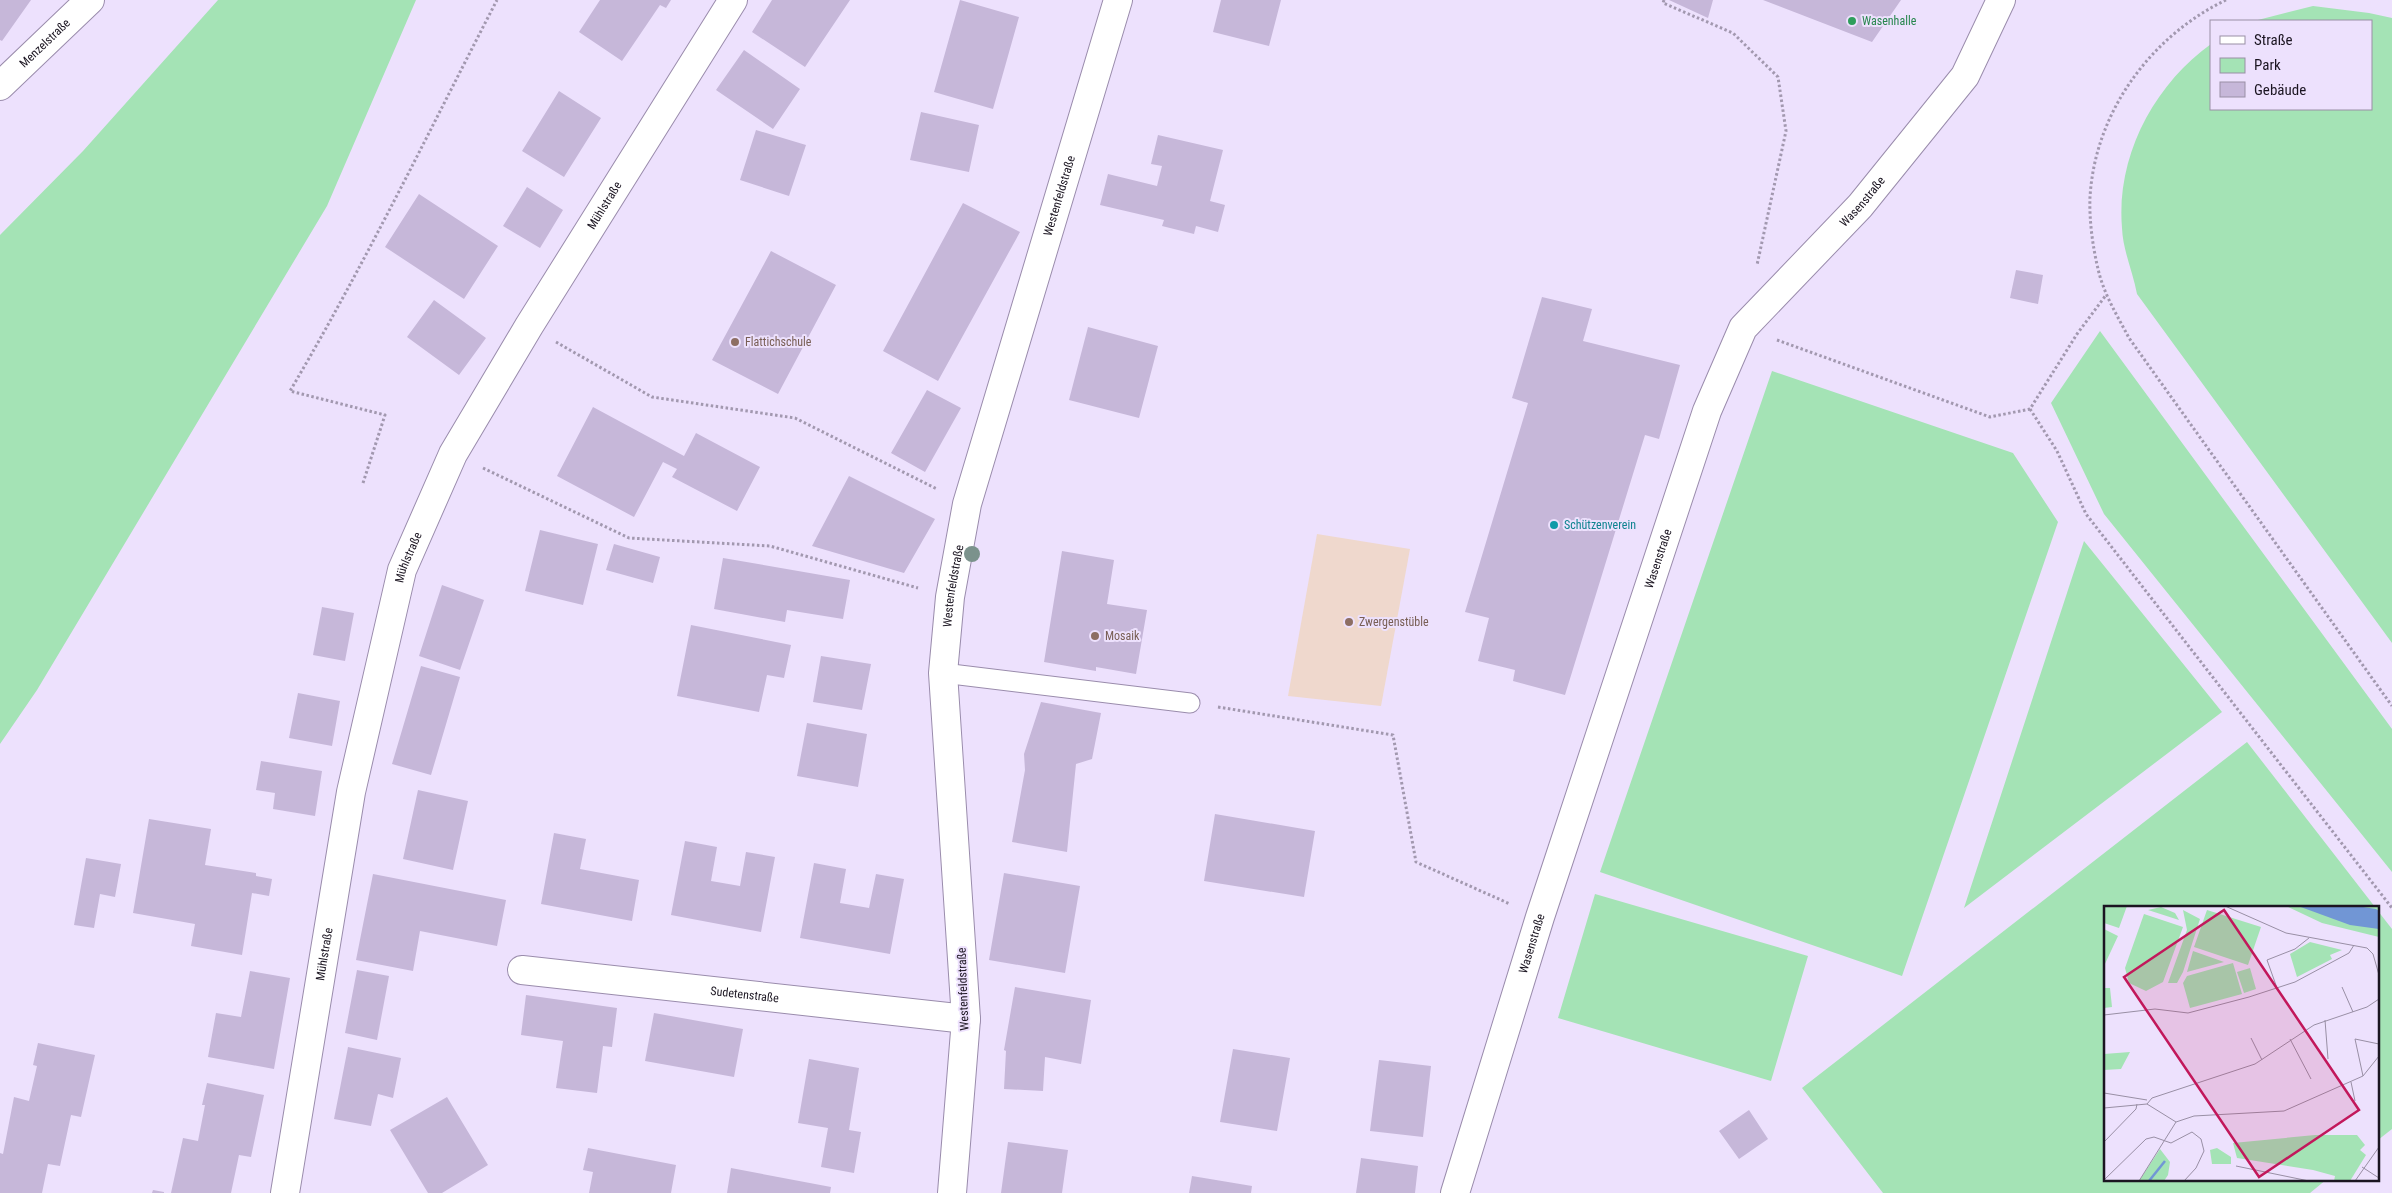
<svg xmlns="http://www.w3.org/2000/svg" width="2392" height="1193" viewBox="0 0 2392 1193" font-family="'Roboto Condensed',sans-serif">
<rect width="100%" height="100%" fill="#ede1fd"/>
<path fill="#efd8cd" d="M1317 534 1410 549 1381 706 1288 696Z"/>
<path fill="#a4e3b5" d="M218 0H416L327 206 37 690 0 744V235L83 151Z
M2313 6 2369 13 2392 18V643L2137 294C2133 272 2123 251 2122 228 2116 156 2154 85 2211 44V109H2371V21H2254Z
M2100 331 2392 729V872L2104 514 2051 403Z
M1772 371 2013 453 2058 522 1902 976 1600 872Z
M2084 541 2222 712 1964 908Z
M2247 742 2375 907H2106V1179H2327L2310 1193H1883L1802 1088Z
M1595 894 1808 956 1771 1081 1558 1018Z
M2378 911 2392 929V1129L2378 1140Z"/>
<path fill="#c6b7d9" d="M0 0H31L2 41 0 40Z
M600 0H671L666 8 660 5 622 61 579 32Z
M772 0H850L805 67 752 32Z
M960 0 1019 17 993 109 934 92Z
M1221 0H1281L1269 46 1213 32Z
M1669 0H1713L1708 18Z
M1763 0H1901L1872 42Z
M744 50 800 89 773 129 716 90Z
M559 91 601 118 564 177 522 151Z
M921 112 979 125 969 172 910 160Z
M756 130 806 145 789 196 740 180Z
M1158 135 1223 150 1210 201 1225 205 1218 232 1196 226 1194 234 1162 226 1164 220 1100 205 1108 174 1157 186 1162 166 1151 164Z
M527 187 563 210 540 248 503 226Z
M419 194 498 246 464 299 385 247Z
M963 203 1020 232 938 381 883 351Z
M771 251 836 285 778 394 712 360Z
M2016 270 2043 275 2038 304 2010 298Z
M1542 297 1592 309 1583 341 1680 365 1659 439 1645 435 1565 695 1513 681 1515 670 1478 661 1489 618 1465 612 1528 403 1512 398Z
M434 300 486 338 459 375 407 337Z
M1088 327 1158 346 1139 418 1069 400Z
M927 390 961 408 925 472 891 453Z
M593 407 684 456 696 433 760 467 737 511 672 477 677 469 663 462 634 517 557 476Z
M849 476 935 519 904 573 812 546Z
M540 530 598 544 583 605 525 591Z
M614 544 660 557 653 583 606 570Z
M1062 551 1114 560 1107 604 1147 610 1136 674 1096 667V671L1044 662Z
M723 558 850 580 843 619 787 610 785 622 714 609Z
M442 585 484 600 460 670 419 656Z
M322 607 354 613 345 661 313 655Z
M691 625 791 645 784 678 767 675 759 712 677 696Z
M821 656 871 664 862 710 813 702Z
M421 666 460 677 431 775 392 764Z
M298 693 340 701 332 746 289 738Z
M1041 702 1101 713 1092 759 1076 764 1067 852 1012 842 1025 770 1024 754Z
M807 723 867 734 858 787 797 776Z
M261 761 322 771 315 816 273 809 275 793 256 790Z
M418 790 468 801 453 870 403 859Z
M1215 814 1315 831 1304 897 1204 881Z
M149 819 211 829 205 865 256 873V876L272 879 269 896 252 893 242 955 191 946 195 924 133 913Z
M554 833 586 839 580 869 639 880 632 921 541 904Z
M685 841 717 847 711 881 740 886 746 852 775 857 761 932 671 915Z
M86 858 121 864 115 897 100 894 94 928 74 925Z
M814 863 846 869 840 903 869 908 876 874 904 879 890 954 800 938Z
M1004 873 1080 886 1065 973 989 960Z
M373 874 506 900 497 946 420 931 413 971 356 960Z
M357 970 389 976 377 1040 345 1033Z
M250 971 290 978 274 1069 208 1057 216 1013 241 1017Z
M1015 987 1091 1000 1081 1064 1045 1057 1043 1091 1004 1089 1006 1051 1004 1050Z
M526 995 617 1008 612 1047 603 1046 597 1093 556 1088 563 1041 521 1035Z
M654 1013 743 1029 734 1077 645 1061Z
M38 1043 95 1055 81 1117 71 1115 60 1166 48 1164 42 1193H0V1153L3 1154 14 1097 29 1101 37 1066 33 1065Z
M348 1047 401 1058 393 1098 378 1094 371 1126 334 1119Z
M1233 1049 1290 1058 1277 1131 1220 1122Z
M809 1059 859 1068 849 1130 861 1132 854 1173 821 1167 828 1128 798 1123Z
M1379 1060 1431 1066 1423 1137 1370 1131Z
M207 1083 264 1095 251 1157 239 1155 231 1193H171L183 1138 198 1141 205 1105H202Z
M447 1097 488 1165 442 1193H428L390 1130Z
M1749 1110 1768 1139 1739 1159 1719 1131Z
M1008 1142 1068 1150 1062 1193H1001Z
M588 1148 676 1165 671 1193H589L593 1172 583 1170Z
M1361 1158 1418 1166 1415 1193H1356Z
M731 1168 831 1187 830 1193H727Z
M1192 1176 1252 1186 1251 1193H1189Z
M153 1190 164 1192V1193H152Z"/>
<g fill="none" stroke-linecap="round" stroke-linejoin="round">
<g stroke="#9a8cac" stroke-width="21">
<path id="service" d="M943 673 1190 703"/>
</g>
<g stroke="#9a8cac" stroke-width="30">
<g id="minor">
<path id="s1" d="M0 86 90 0"/>
<path id="s2" d="M522 970 966 1019"/>
<path id="s3" d="M952 1193 966 1019 943 673 950 597 967 504 1118 0"/>
<path id="s4" d="M1455 1193 1540 917 1707 411 1743 328 1860 206 1965 76 2001 0"/>
</g>
</g>
<g stroke="#9a8cac" stroke-width="30">
<g id="secondary">
<path id="s5" d="M285 1193 351 792 402 570 453 454 529 326 733 0"/>
</g>
</g>
<path stroke="#a298af" stroke-width="3" stroke-dasharray="2.5 2.5" stroke-linecap="butt" d="M1664 0 1663 3 1733 33 1778 77 1786 131 1757 265
M2226 0C2151 36 2095 112 2090 197 2089 221 2093 249 2099 273 2105 296 2118 317 2129 338L2392 706
M1777 340 1990 417 2030 409 2077 334 2106 295
M556 342 652 397 795 418 937 489
M2030 409 2057 451 2086 514 2392 908
M483 468 629 538 770 546 918 588
M363 483 385 415 290 391C365 264 429 131 497 0
M1218 707 1393 735 1416 862 1510 904"/>
<use href="#service" stroke="#fff" stroke-width="19"/>
<use href="#minor" stroke="#fff" stroke-width="28"/>
<use href="#secondary" stroke="#fff" stroke-width="28"/>
</g>
<circle fill="#7b928c" cx="972" cy="554" r="8"/>
<circle fill="#2e9e5b" stroke="#ede1fd" stroke-width="2" cx="1852" cy="21" r="5"/>
<g fill="#8d6e63" stroke="#ede1fd" stroke-width="2">
<circle cx="735" cy="342" r="5"/>
<circle cx="1349" cy="622" r="5"/>
<circle cx="1095" cy="636" r="5"/>
</g>
<circle fill="#0f9aa8" stroke="#ede1fd" stroke-width="2" cx="1554" cy="525" r="5"/>
<g text-anchor="middle" stroke-width="4" stroke-linejoin="round" paint-order="stroke">
<g font-size="12" fill="#27864d" stroke="#ede1fd" text-anchor="start">
<text x="1862" y="25">Wasenhalle</text>
</g>
<g font-size="12" fill="#1b1521" stroke="#ede1fd">
<text dy="4" stroke="none"><textPath href="#s1" startOffset="62">Menzelstraße</textPath></text>
<text dy="4" stroke="none"><textPath href="#s3" startOffset="1014">Westenfeldstraße</textPath></text>
<text dy="4" stroke="none"><textPath href="#s4" startOffset="1086">Wasenstraße</textPath></text>
<text dy="4" stroke="none"><textPath href="#s5" startOffset="1052">Mühlstraße</textPath></text>
<text dy="4" stroke="none"><textPath href="#s5" startOffset="648">Mühlstraße</textPath></text>
<text dy="4" stroke="none"><textPath href="#s4" startOffset="666">Wasenstraße</textPath></text>
<text dy="4" stroke="none"><textPath href="#s3" startOffset="609">Westenfeldstraße</textPath></text>
<text dy="4" stroke="none"><textPath href="#s4" startOffset="261">Wasenstraße</textPath></text>
<text dy="4" stroke="none"><textPath href="#s5" startOffset="242">Mühlstraße</textPath></text>
<text transform="translate(963 989) rotate(-92)" y="4">Westenfeldstraße</text>
<text dy="4" stroke="none"><textPath href="#s2" startOffset="224">Sudetenstraße</textPath></text>
</g>
<g font-size="12" fill="#785e54" stroke="#ede1fd" text-anchor="start">
<text x="745" y="346">Flattichschule</text>
<text x="1359" y="626">Zwergenstüble</text>
<text x="1105" y="640">Mosaik</text>
</g>
<g font-size="12" fill="#0d838f" stroke="#ede1fd" text-anchor="start">
<text x="1564" y="529">Schützenverein</text>
</g>
</g>
<g transform="translate(2104 906)">
<rect width="275" height="275" fill="#ede1fd"/>
<path d="M0 0H23L15 22 0 17ZM182 0H275V31L218 17ZM57 1 71 7 75 14 44 4ZM79 4 96 13 79 66 73 77H64L83 24ZM103 4 157 21 144 59 90 41ZM40 8 79 21 59 76 42 85 25 77 21 62ZM0 23 14 30 0 60ZM206 36 238 44 226 49 228 53 193 71 186 48ZM89 45 120 56 83 66ZM129 57 138 88 86 102 79 77 83 70ZM146 62 152 83 140 87 133 66ZM0 82H6L8 101 0 102ZM26 146 17 163 0 164V148ZM211 229H253L261 239 256 244 262 249 246 275H230L231 270 209 264 133 252 129 237ZM113 242 127 251V258H108L106 244ZM56 243 66 256 64 269 60 275H35Z" fill="#a4e3b5"/>
<path d="M194 0H253L272 3 275 5V23L246 19Z" fill="#7196d5"/>
<path fill="none" stroke="#7196d5" stroke-width="2.5" d="M45 275 61 255"/>
<path fill="none" stroke="#998fa5" stroke-width="1" d="M121 0 182 27 263 42 269 48 275 69M238 81 249 106M173 82 163 54 191 43 205 32M0 109 51 103 84 107 145 91 191 76 245 47 250 39M221 114 224 153M147 132 158 154M186 133 207 173M259 170 251 133 275 138M247 176 251 195M0 187 43 194M43 198 48 192 151 158 210 119 263 101 275 93M0 202 43 198 72 216M0 236 32 203 33 198M132 260 205 275M258 261 275 272M0 274 42 233 50 231 67 237 88 226 97 233 100 245 92 262 80 275M35 275 72 216 90 210 180 205 259 170 275 150M251 275 275 241"/>
<path fill="#c2185b" fill-opacity="0.15" stroke="#c2185b" stroke-width="2.5" d="M120 4 255 204 155 271 20 71Z"/>
<rect width="275" height="275" fill="none" stroke="#1b1521" stroke-width="2.5"/>
</g>
<rect x="2210" y="20" width="162" height="90" fill="#ede1fd" stroke="#998fa5"/>
<rect x="2220" y="36" width="25" height="8" fill="#ffffff" stroke="#998fa5"/>
<text x="2254" y="45" font-size="15" fill="#1b1521">Straße</text>
<rect x="2220" y="58" width="25" height="15" fill="#a4e3b5" stroke="#998fa5"/>
<text x="2254" y="70" font-size="15" fill="#1b1521">Park</text>
<rect x="2220" y="82" width="25" height="15" fill="#c6b7d9" stroke="#998fa5"/>
<text x="2254" y="95" font-size="15" fill="#1b1521">Gebäude</text>
</svg>
